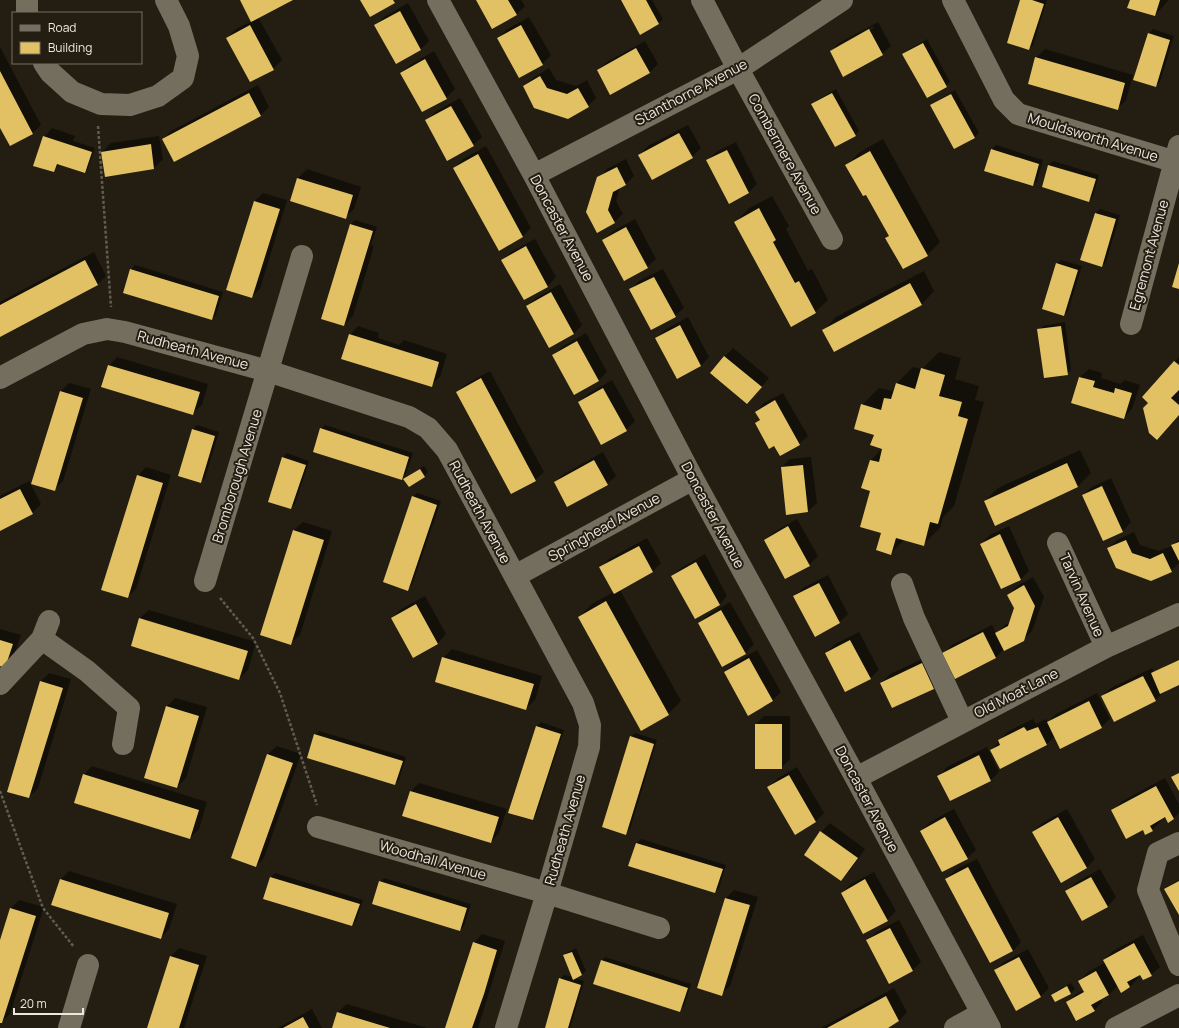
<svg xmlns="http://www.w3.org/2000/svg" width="1179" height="1028" viewBox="0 0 1179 1028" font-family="Manrope,sans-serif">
<rect width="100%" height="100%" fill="#231e11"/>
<path fill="#0007" fill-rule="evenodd" d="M241 0H290L258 17 282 60 273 69 227 38 236 29 252 21Z
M477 0H521L525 6 516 15Z
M622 0H652L663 19 659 23Z
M1021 0H1047L1033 45 1029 49Z
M1131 0H1168L1167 2 1155 15Z
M408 3 429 41 421 49 396 63 376 25 384 17Z
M529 17 551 55 542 64 498 38 506 30Z
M878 22 891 46 882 54 831 51 839 43ZM873 26 874 28 839 47V45Z
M1153 29 1174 36 1160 82 1155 86 1149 33Z
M927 39 950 82 946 86 904 54 908 50Z
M645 41 658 64 649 73 598 70 607 62Z
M0 47 41 125 33 133 10 145 0 125Z
M1045 49 1133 75 1126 100 1117 109 1036 58Z
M434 51 455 89 446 98 422 111 401 73 410 65Z
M549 68 556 80 576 86 587 80 596 98 588 106 524 86 533 78Z
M258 85 269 107 261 115 174 161 163 140 171 131Z
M836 89 859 131 855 135 813 104 817 100Z
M955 90 979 133 975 137 955 148 932 106 936 102Z
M460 98 482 137 473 145 426 121 435 112Z
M688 125 701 148 692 157 639 155 648 146Z
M52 128 75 136 73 141 95 148 88 168 84 172 60 164 53 171 44 137Z
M159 136 163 159 154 168 106 175 102 152 111 143Z
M883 139 940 242 927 255 887 238 890 235 867 194 847 165 860 152Z
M736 142 757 184 749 192 729 202 707 161 716 152Z
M996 145 1043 160 1037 181 1033 185 992 149Z
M486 146 531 228 523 236 499 249 454 168 463 159Z
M626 159 634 176 626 184 620 187 616 201 623 214 614 222 597 232 598 178 607 169Z
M1053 161 1099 175 1093 196 1089 201 1043 186 1049 165Z
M307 169 361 187 354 209 345 217 291 201 298 178Z
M263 193 287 200 260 289 251 297 227 290 255 201Z
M772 196 789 226 786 229 808 271 812 269 828 300 815 312 736 222 748 209Z
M1100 209 1120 215 1106 262 1102 266 1096 213Z
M635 219 656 259 647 267 603 240 612 232Z
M355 220 377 227 371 245 374 246 353 316 344 325 323 319 351 224Z
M535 239 556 277 548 286 524 299 503 260 511 252Z
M94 252 106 276 98 284 0 336V302Z
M1061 260 1082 266 1068 311 1064 315 1057 264Z
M135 265 223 292 216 315 212 319 131 270Z
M663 269 684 308 675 316 630 290 639 281Z
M924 271 934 291 922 304 824 330 836 317Z
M560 284 582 325 574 334 550 347 527 306 536 298Z
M688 317 709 357 701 366 656 338 665 330Z
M1065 322 1071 370 1067 374 1039 330 1043 326Z
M358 326 379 333 378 338 399 345 404 340 447 354 440 377 431 385 350 335Z
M586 333 607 372 599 380 575 393 554 355 562 347Z
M733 348 769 378 747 403 724 357Z
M939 352 961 358 955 379 979 386 975 400 984 402 954 506 943 517 940 528 923 545 905 539 890 554 882 532 871 490 862 488 871 460 883 448 875 434 862 405 879 388 892 391 895 388 896 384 913 367 922 369Z
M117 357 208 384 202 405 193 413 109 366Z
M1179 357V415L1143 397Z
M1089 369 1102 373 1101 378 1120 384 1125 380 1140 385 1132 409 1123 418 1080 377Z
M490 371 544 472 535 480 458 392 466 384Z
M612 380 635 421 626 430 579 402 588 394Z
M69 383 91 389 63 481 54 490 61 391Z
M783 393 808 436 799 444H775L756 423 760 419 756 412 764 403Z
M197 425 219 432 205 478 201 482 193 429Z
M325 425 413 453 406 474 402 479 321 429Z
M1080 450 1091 473 1078 486 996 524 985 501 998 488Z
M603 452 616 476 607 484 555 482 564 474Z
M287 453 309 461 295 504 291 508 269 501 283 457Z
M811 457 817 503 808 511 787 514 782 467 790 459Z
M424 466 428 472 424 476 405 479Z
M146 467 171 475 136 589 128 597 138 476Z
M1111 478 1131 522 1123 531 1104 540 1083 495 1092 487Z
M29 481 41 504 32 513 0 530V496Z
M417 493 441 501 412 585 408 589 413 497Z
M797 519 818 556 809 565 765 540 774 532Z
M303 522 332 531 300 635 291 643 294 530Z
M1009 526 1029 571 1021 579 1001 588 981 544 990 535Z
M1134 532 1140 545 1159 551 1172 546 1179 539V563L1171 571 1108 548 1117 540Z
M647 538 661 563 652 572 620 590 681 701 668 714 579 617 592 604 614 592 600 568 609 559Z
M705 554 727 596 719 605 672 576 681 568Z
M828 575 848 614 840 622 794 597 803 588Z
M1033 577 1044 597 1032 631 1023 640 1004 649 995 658 943 654 952 645 992 625 996 633 1005 625 1011 622 1015 608 1008 595 1017 586Z
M425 596 446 634 438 643 413 657 392 618 400 610Z
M730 602 754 644 745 653 699 623 708 615Z
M149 610 256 642 248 670 239 679 132 646 140 618Z
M0 629 21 635 13 658 0 665Z
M859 632 879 670 870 678 826 653 835 644Z
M452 649 542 676 535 700 526 708 443 658Z
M757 650 781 692 772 701 725 672 734 664Z
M931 655 942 679 934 688 893 707 881 683 890 674Z
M1179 659V684L1164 692 1155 700 1102 696 1111 688 1152 668 1154 672Z
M49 673 71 679 38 788 29 797 8 791 41 681Z
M1097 693 1110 719 1101 727 1055 736 1046 745 992 750 1007 732 1033 719 1036 724 1046 719 1048 722 1056 714Z
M175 698 207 707 186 778 177 787 146 778 167 706Z
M764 716H790V759L781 768 756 724Z
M541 722 564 730 536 815 532 819 510 812 537 726Z
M319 731 406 757 399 780 395 784 315 735Z
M635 733 657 740 630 829 626 833 631 737Z
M277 746 301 754 264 858 256 866 232 858 268 754Z
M987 747 999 772 991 780 950 800 939 776 947 767Z
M92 766 207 802 199 829 190 838 84 775Z
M797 767 824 813 815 822 768 787 777 779Z
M1165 778 1179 804V813L1174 818 1165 816 1160 819 1161 821 1152 830 1143 828 1112 811 1121 802Z
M419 783 507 809 499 833 491 842 403 816 411 791Z
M954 809 976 850 967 858 921 831 930 822Z
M1067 809 1095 859 1086 868 1033 832 1042 823Z
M830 823 865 849 849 872 840 880 821 832Z
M641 839 726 865 719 888 715 892 637 843Z
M977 859 1021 942 1013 951 946 879 955 870Z
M1100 869 1116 897 1108 906 1083 920 1067 891 1075 883Z
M69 871 177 904 169 929 161 938 61 879Z
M874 872 896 911 887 920 842 893 851 884Z
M275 873 363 900 356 921 352 925 265 899 271 877Z
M384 878 471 904 464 926 460 930 380 882Z
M1179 880V913L1166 889 1170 885Z
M734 890 758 897 730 986 721 994 726 898Z
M19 900 44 907 10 1014 2 1022H0V943L11 908Z
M899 920 921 962 913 970 890 982 868 940 876 932Z
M482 934 505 941 478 1028H446L474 943Z
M1143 935 1160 967 1151 975 1141 974 1137 976 1138 978 1130 987 1118 985 1109 995 1101 999 1102 1002 1094 1011 1067 1002 1076 994 1084 990 1079 981 1088 972 1106 962 1104 960 1113 951Z
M179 948 207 956 184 1028H148L171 956Z
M576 948 586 971 581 975 574 978 584 981 570 1028H546L560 979 564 975 573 977 564 956 568 952Z
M1028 949 1049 988 1040 997 995 970 1004 962Z
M605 957 691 984 684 1006 680 1010 601 961Z
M1071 983 1075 989 1071 993 1055 1001 1052 995 1056 991Z
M894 988 907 1012 899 1021 885 1028H821Z
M347 1004 427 1028H333L338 1012Z
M312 1009 322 1028H278Z"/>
<path fill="#e2c164" d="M240 0H293L251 22Z
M360 0H393L395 3 370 17Z
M476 0H508L517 15 492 29Z
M621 0H646L659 24 640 35Z
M1020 0H1032L1044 4 1029 50 1007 43Z
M1130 0H1160L1155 16 1127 8Z
M400 11 421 50 396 64 374 25Z
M250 25 274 70 250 82 226 38Z
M521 25 543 65 519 78 497 38Z
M869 29 883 55 843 77 830 51Z
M1148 33 1170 40 1156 87 1133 80Z
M923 43 947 87 927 98 902 54Z
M636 48 650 73 610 95 597 70Z
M1035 57 1125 83 1118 110 1028 84Z
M425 59 447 99 422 112 400 73Z
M0 71 33 134 10 146 0 128Z
M540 76 547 88 567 94 578 88 589 107 568 119 534 108 523 86Z
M249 93 261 116 174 162 162 139Z
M832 93 856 136 835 147 811 104Z
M951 94 975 138 954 149 930 105Z
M451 106 474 146 447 161 425 120Z
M679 133 693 158 652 180 638 155Z
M43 136 92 152 85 173 57 164 54 172 33 166Z
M151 144 154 169 105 177 101 152Z
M991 149 1039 164 1033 186 984 171Z
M727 150 749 193 729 204 706 160Z
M870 151 928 256 903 269 885 238 889 236 866 195 863 196 845 165Z
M478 154 523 237 499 251 453 168Z
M1048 165 1096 179 1089 202 1042 187Z
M617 167 626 185 613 192 608 210 615 223 597 233 586 212 597 177Z
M297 178 353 195 346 219 290 201Z
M254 201 280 209 252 298 226 290Z
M759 208 776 240 773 242 795 283 799 281 816 313 791 327 734 222Z
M1095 213 1116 219 1102 267 1080 260Z
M350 224 373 231 344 326 321 319Z
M626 227 648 268 624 281 602 240Z
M526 246 548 287 524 300 501 260Z
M85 260 98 285 0 337V305Z
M1056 263 1078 270 1064 316 1042 309Z
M1179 263V289L1172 287Z
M130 269 219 296 212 320 123 293Z
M654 277 676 317 651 330 629 289Z
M910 283 922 305 834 352 822 330Z
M551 292 574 334 549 348 526 306Z
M680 325 701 366 677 379 655 338Z
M1061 326 1068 375 1044 378 1037 329Z
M349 334 439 362 432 387 341 359Z
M577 341 599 381 574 395 552 355Z
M724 356 762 387 747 404 710 373Z
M1174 361 1179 365V390L1171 398 1179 405V415L1157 440 1149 433 1143 408 1148 403 1142 397Z
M108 365 200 392 193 415 101 387Z
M921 368 945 375 939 396 962 402 958 416 968 419 938 524 930 522 924 546 896 538 891 555 876 550 881 533 860 527 870 491 861 488 870 460 879 462 882 449 870 445 874 435 854 429 861 404 881 410 884 398 891 399 896 383 915 389Z
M1079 377 1095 381 1093 387 1114 393 1115 388 1132 393 1124 419 1071 403Z
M481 378 536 481 511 494 456 392Z
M603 388 627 431 601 445 578 402Z
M60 391 83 398 55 491 31 484Z
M775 400 800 445 780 456 774 446 769 449 755 423 760 420 755 412Z
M320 428 409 457 402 480 313 452Z
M192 429 215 436 201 483 178 476Z
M282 457 306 465 291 509 268 502Z
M594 460 608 485 567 507 554 482Z
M1067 463 1078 487 995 526 984 501Z
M803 465 808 512 786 515 781 467Z
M420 469 425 477 409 487 403 479Z
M137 475 163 483 128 598 101 590Z
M1102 486 1123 532 1103 541 1082 495Z
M20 489 33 514 0 531V499Z
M412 496 437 505 408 591 383 582Z
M788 526 810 566 785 579 764 540Z
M293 530 324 540 291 645 260 635Z
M1000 534 1021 580 1001 589 980 544Z
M1126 540 1132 553 1150 559 1163 553 1172 572 1151 581 1116 568 1107 548Z
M1179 542V561L1171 545Z
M639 546 653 572 614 594 599 567Z
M696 562 720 605 695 619 671 576Z
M819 583 840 623 815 637 793 596Z
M1024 585 1035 606 1024 641 1004 651 995 633 1008 626 1014 608 1007 595Z
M606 601 669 715 641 731 578 617Z
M416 604 438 644 413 658 391 618Z
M721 610 746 654 722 667 698 623Z
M139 618 248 651 239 680 131 646Z
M983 632 996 658 955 679 942 653Z
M0 640 13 644 5 668 0 666Z
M850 640 871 679 845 692 825 653Z
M442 657 534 684 526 710 435 682Z
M749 658 773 701 748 716 724 672Z
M1179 660V685L1160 694 1151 673Z
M922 663 934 689 892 708 880 683Z
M1143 676 1156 701 1114 722 1101 696Z
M40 681 63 688 29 798 7 792Z
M1089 701 1102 728 1060 749 1047 722Z
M166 706 199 716 177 788 144 778Z
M755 724H782V769H755Z
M536 726 561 734 533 820 508 813Z
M1024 727 1027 731 1038 727 1047 745 1000 769 990 750 1000 745 998 740Z
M314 734 403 761 395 785 307 758Z
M630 736 654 744 626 835 602 827Z
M267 754 293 763 256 867 231 858Z
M979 755 991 781 950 801 937 776Z
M1179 773V791L1171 777Z
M83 774 199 810 190 839 74 803Z
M789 775 816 822 795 835 767 787Z
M1156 786 1174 819 1168 823 1165 817 1150 826 1153 831 1145 835 1143 830 1126 839 1111 810Z
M410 791 499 817 491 843 402 816Z
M945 817 968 859 942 872 920 831Z
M1058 817 1087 868 1061 883 1032 832Z
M820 831 858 858 841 881 804 855Z
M636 843 723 869 715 893 628 866Z
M968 867 1013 951 990 963 945 879Z
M270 877 360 904 352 926 263 899Z
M1091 877 1108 907 1082 921 1065 891Z
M60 879 169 913 161 939 51 905Z
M865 879 888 921 863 934 841 893Z
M379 881 467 908 460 931 372 904Z
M1179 881V915L1164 889Z
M725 898 750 905 722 996 697 988Z
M10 908 36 916 2 1023H0V940Z
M890 928 913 971 889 984 866 940Z
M473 942 497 950 484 994 472 1028H445Z
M1134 943 1152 976 1143 980 1140 975 1127 982 1130 987 1121 993 1103 960Z
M572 952 582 975 573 980 563 955Z
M170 956 199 965 179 1028H147Z
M1019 957 1041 997 1016 1011 994 970Z
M601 960 688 988 680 1012 593 984Z
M1096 971 1109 995 1091 1005 1095 1011 1076 1021 1066 1002 1084 992 1078 981Z
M559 978 581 985 568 1028H545Z
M1067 986 1071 994 1055 1002 1051 995Z
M886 996 899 1021 888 1028H827Z
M337 1012 390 1028H332Z
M303 1017 309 1028H283Z"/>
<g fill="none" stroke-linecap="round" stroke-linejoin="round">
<path stroke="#615c51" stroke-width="2.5" stroke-dasharray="3 2" stroke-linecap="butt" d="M98 126 111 307
M220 598 253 638 280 693 317 805
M0 791 43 908 74 947"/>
<path stroke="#736e5e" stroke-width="22" d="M27 0V13
M438 0 534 175 693 479 856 778 990 1028
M702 0 738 69 832 239
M953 0 1004 100 1018 114 1179 163
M44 63 50 72 72 92 101 104 130 105 158 96 183 78 188 56 179 26 166 0
M534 175 738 69 842 0
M1131 324 1179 146
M0 378 83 334 107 329 125 332 268 371 409 417 428 428 447 450 583 703 590 725 589 747 547 893 506 1028
M1058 543 1106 647
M515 576 693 479
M205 581 302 256
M902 584 914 618 962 721
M42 639 87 671 129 708 123 744
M0 684 42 639 49 621
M856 778 1106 647 1179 614
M318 827 547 893 659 928
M1179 843 1158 853 1148 890 1179 965
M69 1028 88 965
M955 1028 982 1013
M1116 1028 1179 995"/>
</g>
<g text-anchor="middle" stroke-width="4" stroke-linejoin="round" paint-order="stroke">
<g font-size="14" fill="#ece8e0" stroke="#231e11">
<text transform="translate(691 92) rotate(-28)" y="5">Stanthorne Avenue</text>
<text transform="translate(1093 137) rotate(17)" y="5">Mouldsworth Avenue</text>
<text transform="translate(785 154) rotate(61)" y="5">Combermere Avenue</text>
<text transform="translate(562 228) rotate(62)" y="5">Doncaster Avenue</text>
<text transform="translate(1149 255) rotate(-75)" y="5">Egremont Avenue</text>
<text transform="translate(193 350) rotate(15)" y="5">Rudheath Avenue</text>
<text transform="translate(237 476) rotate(-73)" y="5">Bromborough Avenue</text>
<text transform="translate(480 512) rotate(62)" y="5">Rudheath Avenue</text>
<text transform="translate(713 515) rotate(62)" y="5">Doncaster Avenue</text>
<text transform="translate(604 527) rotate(-29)" y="5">Springhead Avenue</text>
<text transform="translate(1082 595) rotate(66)" y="5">Tarvin Avenue</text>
<text transform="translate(1016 693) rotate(-27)" y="5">Old Moat Lane</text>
<text transform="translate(867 799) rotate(62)" y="5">Doncaster Avenue</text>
<text transform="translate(565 830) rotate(-74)" y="5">Rudheath Avenue</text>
<text transform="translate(433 860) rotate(16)" y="5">Woodhall Avenue</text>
</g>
</g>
<rect x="12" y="12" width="130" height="52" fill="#231e11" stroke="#736f64"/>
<rect x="20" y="25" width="20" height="6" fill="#736e5e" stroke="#736f64"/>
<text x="48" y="32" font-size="12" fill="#ece8e0">Road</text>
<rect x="20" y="42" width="20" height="12" fill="#e2c164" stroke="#736f64"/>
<text x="48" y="52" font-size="12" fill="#ece8e0">Building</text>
<path d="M14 1008v6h69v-6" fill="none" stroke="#ece8e0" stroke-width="2"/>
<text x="20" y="1008" font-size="12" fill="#ece8e0" stroke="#231e11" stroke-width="3" paint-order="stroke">20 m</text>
</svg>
